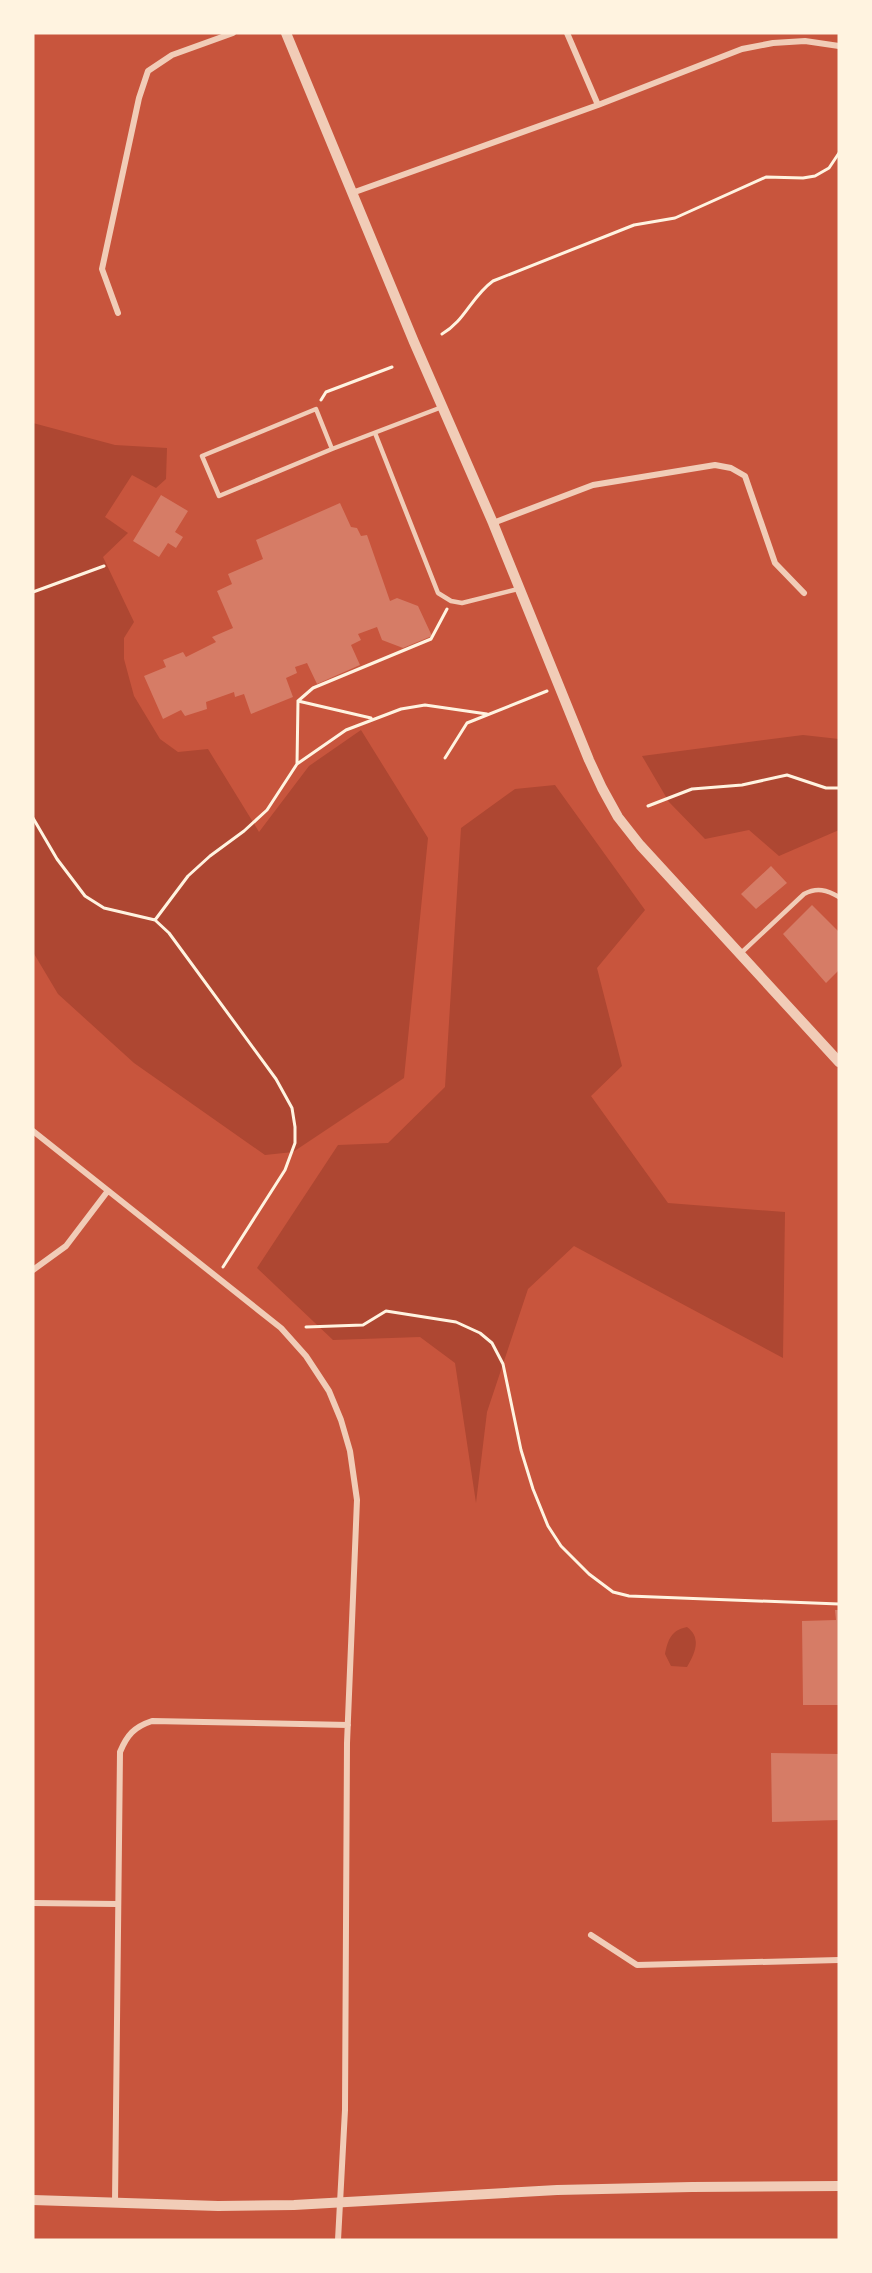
<svg xmlns="http://www.w3.org/2000/svg" width="872" height="2273" viewBox="0 0 872 2273" font-family="Bitter,serif">
<rect width="100%" height="100%" fill="#c8553d"/>
<path fill="#ae4732" d="M33 423 115 445 167 448 166 479 156 488 132 475 105 517 128 533 103 557 134 622 124 638V659L134 696 160 739 178 752 208 749 259 832 309 766 361 730 428 838 404 1078 293 1152 265 1155 134 1063 58 994 33 952Z
M803 735 839 739V830L779 856 749 830 705 839 669 802 642 756Z
M555 785 645 910 597 968 622 1066 591 1096 668 1203 785 1212 783 1358 574 1246 528 1289 487 1412 476 1503 455 1363 420 1337 333 1340 257 1268 338 1145 388 1143 445 1087 461 828 515 789Z
M687 1627C702 1638 695 1653 687 1667L671 1666 665 1654C668 1640 671 1630 687 1627Z"/>
<path fill="#d67c66" d="M161 495 188 511 175 532 183 537 176 548 168 543 159 557 133 541Z
M340 503 351 527 357 528 361 536 367 535 390 601 397 598 418 606 432 636 403 648 382 640 377 627 358 634 361 640 351 645 360 665 317 684 307 663 295 667 297 673 286 678 293 697 251 714 244 694 235 697 234 692 206 702 207 709 185 716 181 710 163 719 144 676 166 667 163 660 183 652 186 657 216 642 212 637 233 628 217 591 232 584 228 574 263 559 256 540Z
M771 866 787 883 756 909 741 894Z
M812 905 839 932V970L826 983 783 934Z
M835 1610H839V1705H803L802 1621 836 1620Z
M771 1753 839 1754V1820L772 1822Z"/>
<g fill="none" stroke-linecap="round" stroke-linejoin="round">
<path stroke="#fff3e0" stroke-width="3" d="M442 334C465 321 471 297 493 281L634 225 675 218 766 177 803 178 815 176 829 168 839 153
M321 400 326 392 392 367
M33 592 104 566
M298 701 313 688 431 639 447 609
M445 758 467 723 547 691
M297 764 298 701 371 718
M648 806 692 789 742 785 787 775 826 788H839
M33 818 57 859 85 896 104 908 155 920 169 933 276 1079 292 1108 295 1127V1143L285 1170 223 1267
M155 920 188 876 210 856 244 831 267 810 297 764 346 730 401 709 425 705 487 714
M306 1327 363 1325 386 1311 456 1322 480 1333 492 1343 503 1364 521 1450 533 1489 548 1526 561 1546 589 1574 613 1592 629 1596 839 1604"/>
<path stroke="#f1ccb7" stroke-width="4.5" d="M316 409 332 449 219 496 202 456Z
M375 433 438 593 451 601 462 603 518 589
M332 449 442 407
M740 954 804 894C817 887 827 890 839 897"/>
<path stroke="#f1ccb7" stroke-width="6" d="M567 33 598 105
M352 193 598 105 742 49 773 43 805 41 839 46
M118 313 102 269 139 98 148 71 172 55 233 33
M493 523 593 485 715 465 731 468 745 476 775 563 804 593
M33 1131 281 1328 306 1356 329 1391 341 1420 350 1451 357 1500 347 1743 345 2110 338 2240
M33 1270 66 1246 107 1192
M33 1903 117 1904
M591 1935 637 1965 839 1960
M115 2202 120 1752C127 1735 134 1727 152 1721L348 1725"/>
<path stroke="#f1ccb7" stroke-width="10" d="M286 33 414 342 493 523 589 760 602 788 618 817 640 845 839 1062
M33 2200 218 2206 294 2205 557 2190 692 2187 839 2186"/>
</g>
<rect width="872" height="2273" fill="none" stroke="#fff3e0" stroke-width="69"/>
</svg>
